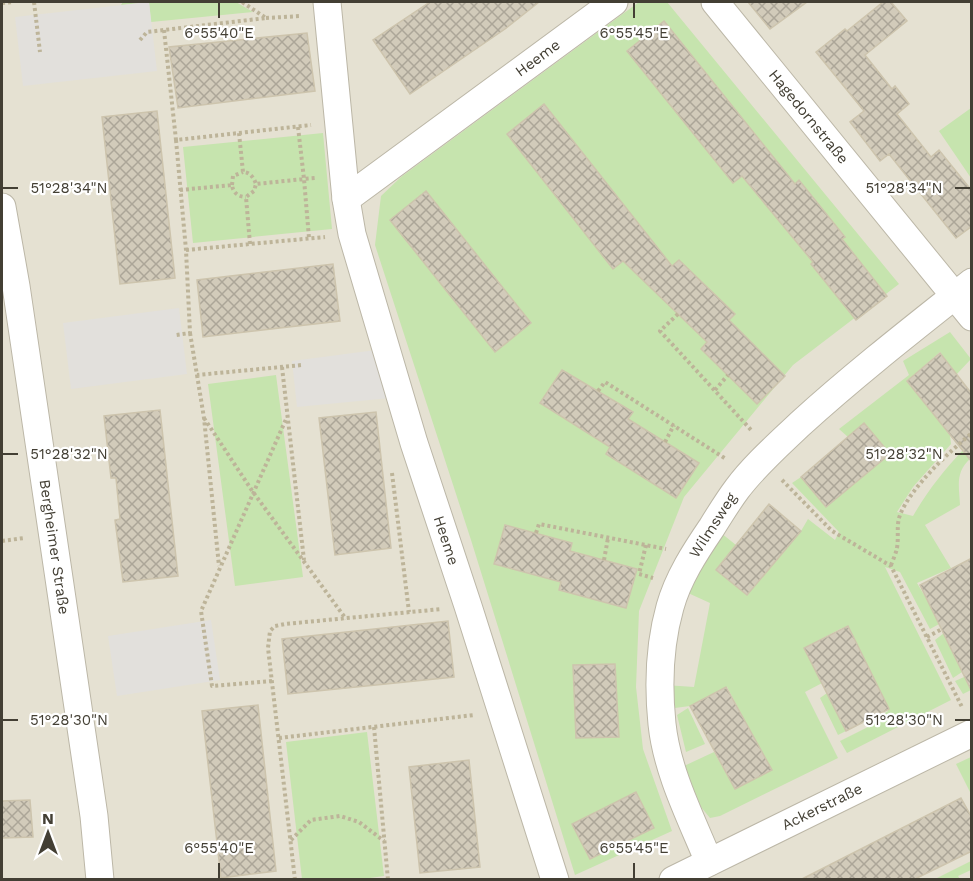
<svg xmlns="http://www.w3.org/2000/svg" width="973" height="881" viewBox="0 0 973 881" font-family="'Work Sans',sans-serif">
<defs>
<pattern id="building-cross-hatch" width="8" height="8" patternUnits="userSpaceOnUse" patternTransform="scale(1.5)"><rect width="8" height="8" fill="#d2cbba"/><path d="M0 0l8 8M0 8l8-8" fill="none" stroke="#aca698"/></pattern>
</defs>
<rect width="100%" height="100%" fill="#f1efe4"/>
<path fill="#e5e1d2" d="M2 2H971V879H2Z"/>
<path fill="#c6e4ae" d="M123 2H236L253 12 151 22 149 2 121 5Z
M639 2H667L899 284 793 365 684 497 639 611 636 687 643 749 672 831 575 875 471 540 375 245 381 196 401 177Z
M971 108V178L939 131Z
M323 133 332 229 193 243 183 147Z
M950 332 971 359 956 375 940 352 907 381 950 435 951 444 913 487 897 512 913 516C927 492 943 471 963 450L971 458C955 472 959 485 960 505L925 525 951 568 917 583 941 623 930 629 900 572 885 567 951 700 847 753 840 741 884 719 882 715 888 711 842 628 806 647 824 682 805 692 838 758 720 816 710 818 701 807 684 766 714 752 735 789 771 770 727 687 690 706 667 709 665 685 694 687 710 603 688 593 721 533 736 545 716 570 747 595 801 531 808 519 835 540 839 532 792 483 801 477 826 507 889 454 848 437 839 429 909 375 903 361Z
M276 375 303 577 235 586 208 384Z
M944 633 962 672 953 678 935 640Z
M971 674V690L963 694 955 681Z
M827 693 846 731 838 735 820 698Z
M688 708 705 744 686 752 677 715Z
M367 732 384 876 356 880 302 879 286 742Z
M971 757V794L956 764Z
M971 861V870L958 876 960 879H935Z"/>
<path fill="#e2e0dc" d="M149 2 157 71 23 86 15 17Z
M179 308 187 374 71 389 63 323Z
M376 350 390 398 297 407 292 361Z
M211 620 220 680 117 696 108 636Z"/>
<path fill="url(#building-cross-hatch)" stroke="#cdc4ad" stroke-width="1.5" d="M430 2H539L505 29 410 94 373 40Z
M748 2H807L770 29Z
M883 2H891L907 21 865 55 892 89 895 86 909 104 897 114 931 157 939 150 972 191V226L956 238 889 154 880 161 850 122 864 111 816 52 845 29 847 31Z
M664 21 795 184 799 180 845 237 842 239 887 296 856 320 811 264 813 262 742 176 733 183 627 51Z
M307 33 315 91 178 108 169 47Z
M544 104 672 266 679 260 735 314 729 320 785 376 757 404 701 349 707 342 623 261 613 269 507 134Z
M157 111 175 278 120 284 102 117Z
M426 191 531 323 495 352 390 220Z
M333 264 340 321 203 337 197 280Z
M940 353 972 394V462L907 381Z
M562 370 633 412 628 419 699 463 676 498 606 454 610 447 540 403Z
M160 410 178 576 123 582 115 520 120 519 116 478H111L104 416Z
M376 412 391 548 335 555 319 418Z
M864 423 890 454 826 507 801 477Z
M769 504 801 531 747 595 716 570Z
M505 525 572 543 570 551 637 569 626 608 559 590 561 582 494 564Z
M972 558V692L920 585Z
M448 621 454 677 288 694 282 639Z
M848 626 889 709 846 731 804 648Z
M615 664 619 737 576 738 573 665Z
M726 687 772 770 735 789 690 706Z
M258 705 276 871 221 878 202 711Z
M469 760 480 867 420 873 409 767Z
M636 792 654 828 590 859 572 824Z
M961 798 972 818V851L915 879H802Z
M30 800 33 837 2 838V801Z"/>
<g fill="none" stroke-linecap="round" stroke-linejoin="round">
<g stroke="#bcb7a7" stroke-width="29">
<g id="minor">
<path id="s1" d="M327 2 346 199 352 234 414 443 468 606 555 880"/>
<path id="s2" d="M715 2 972 317"/>
<path id="s3" d="M346 199 614 2"/>
<path id="s4" d="M2 207 16 286 94 816 100 880"/>
<path id="s5" d="M709 862C691 818 667 772 662 724 658 685 659 646 670 607 678 578 695 552 712 527 720 514 728 501 737 489 755 465 778 445 800 424 855 374 914 328 972 282"/>
<path id="s6" d="M673 880 972 733"/>
</g>
</g>
<path stroke="#bdb499" stroke-width="4" stroke-dasharray="3 3" stroke-linecap="butt" d="M34 2 40 52
M2 3 13 2
M266 18 301 16
M164 30 176 140 311 125
M140 40 147 32 266 18 242 2
M298 127 304 179 316 178
M239 133 243 172C250 172 254 178 256 184
M176 140 186 250 190 333 176 335
M232 185 233 176 243 172
M180 190 232 185C233 193 239 197 246 197
M250 244 246 197 254 191 256 184 304 179 309 238
M186 250 325 237
M678 314 660 331 752 431
M190 333 197 375 302 365
M282 367 304 560
M197 375 204 418 219 566
M715 390 728 375
M598 391 605 382 726 459
M204 418 253 492 346 619
M665 442 674 425
M392 473 409 612
M782 480 832 531 891 566 962 707
M536 533 539 524 666 549
M2 541 24 538
M646 545 639 574 653 578
M604 560 608 538
M891 565C893 560 896 553 897 548 899 536 896 526 900 515 911 487 949 452 972 433
M927 637 942 629
M272 681 212 686 201 611 287 417
M374 727 388 880
M279 738 474 715
M291 840 311 820 340 816 359 822 384 841
M295 880 268 648 270 631 275 626 285 624 442 609"/>
<use href="#minor" stroke="#fff" stroke-width="27"/>
</g>
<path fill="none" stroke="#433f34" stroke-width="2" d="M219 3V18M634 3V18M3 188H18M955 188H970M3 454H18M955 454H970M3 720H18M955 720H970M219 863V878M634 863V878"/>
<g text-anchor="middle" stroke-width="4.5" stroke-linejoin="round" paint-order="stroke">
<g font-size="15" fill="#433f34" stroke="#fff">
<text dy="5" stroke="none"><textPath href="#s3" startOffset="238">Heeme</textPath></text>
<text dy="5" stroke="none"><textPath href="#s2" startOffset="148">Hagedornstraße</textPath></text>
<text dy="5" stroke="none"><textPath href="#s5" startOffset="357">Wilmsweg</textPath></text>
<text dy="5" stroke="none"><textPath href="#s1" startOffset="554">Heeme</textPath></text>
<text dy="5" stroke="none"><textPath href="#s4" startOffset="344">Bergheimer Straße</textPath></text>
<text dy="5" stroke="none"><textPath href="#s6" startOffset="166">Ackerstraße</textPath></text>
</g>
</g>
<g font-size="15" text-anchor="middle" fill="#433f34" stroke="#fff" stroke-width="4.5" stroke-linejoin="round" paint-order="stroke">
<text x="219" y="38">6°55'40"E</text>
<text x="634" y="38">6°55'45"E</text>
<text x="69" y="193">51°28'34"N</text>
<text x="904" y="193">51°28'34"N</text>
<text x="69" y="459">51°28'32"N</text>
<text x="904" y="459">51°28'32"N</text>
<text x="69" y="725">51°28'30"N</text>
<text x="904" y="725">51°28'30"N</text>
<text x="219" y="853">6°55'40"E</text>
<text x="634" y="853">6°55'45"E</text>
</g>
<rect width="973" height="881" fill="none" stroke="#433f34" stroke-width="6"/>
<g transform="translate(48 833)" stroke="#ffffff" stroke-width="4.5" paint-order="stroke">
<path d="M0-4.5L10 22L0 15L-10 22Z" fill="#433f34"/>
<text y="-9" font-size="16" font-weight="bold" text-anchor="middle" fill="#433f34">N</text>
</g>
</svg>
